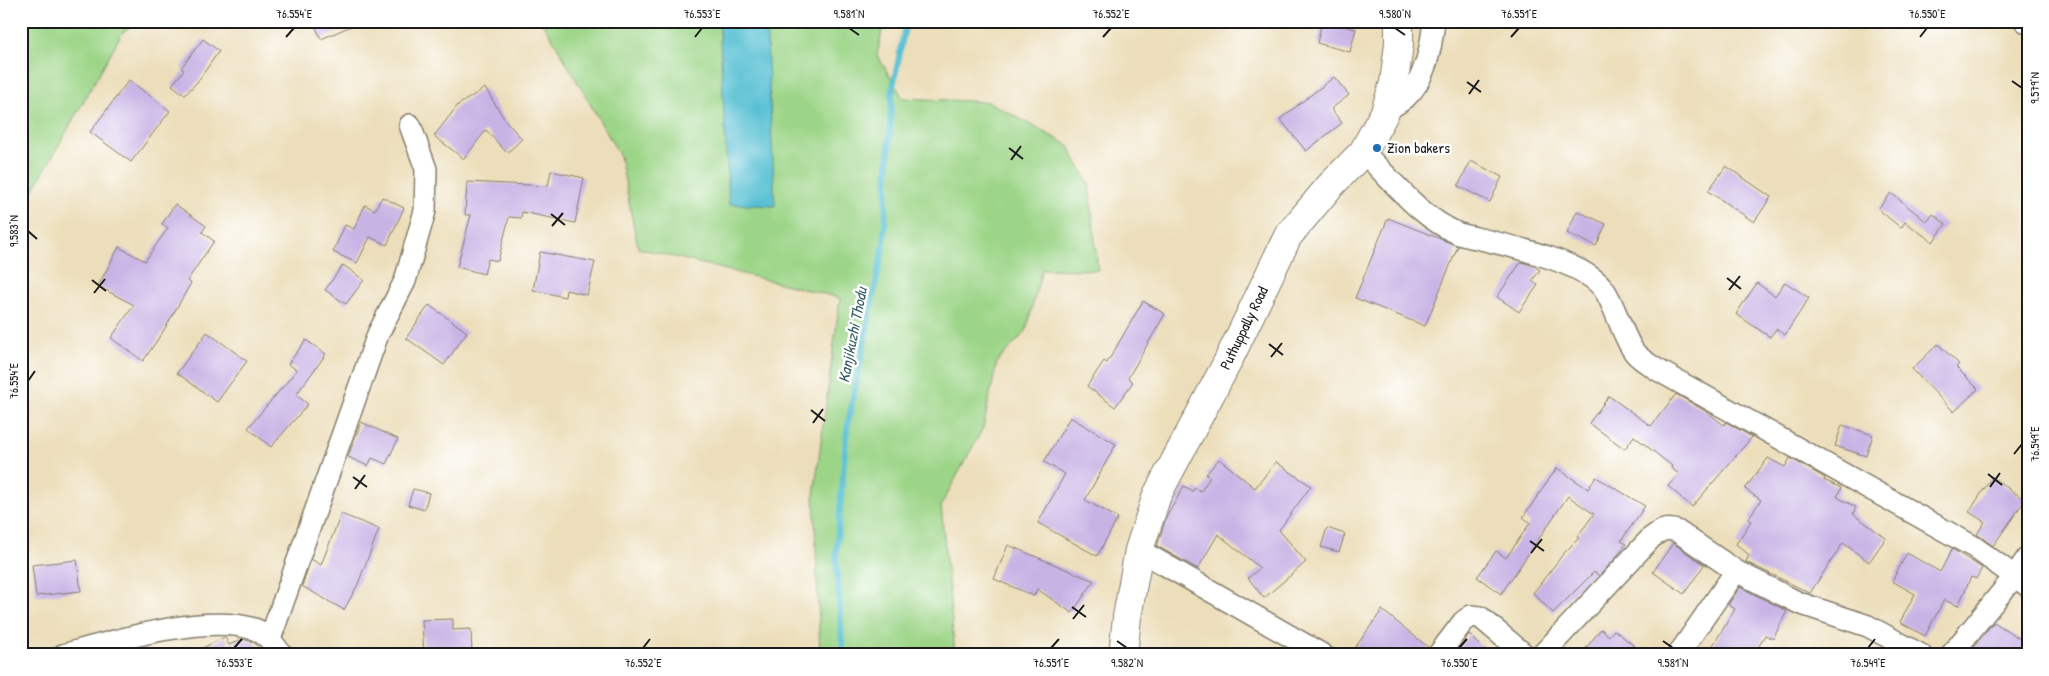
<svg xmlns="http://www.w3.org/2000/svg" width="2049" height="676" viewBox="0 0 2049 676" font-family="'Patrick Hand',sans-serif">
<rect width="100%" height="100%" fill="#fff"/>
<filter id="ink" filterUnits="userSpaceOnUse"><feTurbulence type="fractalNoise" baseFrequency=".02" numOctaves="2"/><feDisplacementMap in="SourceGraphic" scale="10" xChannelSelector="R" yChannelSelector="G"/><feConvolveMatrix kernelMatrix="1 2 1 2 8 2 1 2 1" color-interpolation-filters="sRGB"/></filter>
<filter id="wash" filterUnits="userSpaceOnUse"><feTurbulence type="fractalNoise" baseFrequency=".0096" numOctaves="4" result="noise"/><feDisplacementMap in="SourceGraphic" scale="20" xChannelSelector="R" yChannelSelector="G"/><feGaussianBlur stdDeviation="1.12" result="paint"/><feColorMatrix in="noise" values="0 0 0 0 0 0 0 0 0 0 0 0 0 0 0 0 0 1.4 0 .05"/><feComposite in="paint" operator="in"/></filter>
<g filter="url(#wash)">
<rect width="100%" height="100%" fill="#ecdeba"/>
<path fill="#9dd588" stroke="#5c7852" d="M21 21H137L122 33 21 212Z
M539 21H884L877 55 903 98 989 102 1068 145 1089 184 1098 270 1042 269 1026 331 997 362 983 428 941 505 955 655H820L814 495 840 298 638 248 620 156 547 29Z"/>
<path fill="#57c0d3" stroke="#3a6e78" d="M719 21H766L775 206 729 204Z"/>
<g fill="none" stroke-linecap="round" stroke-linejoin="round">
<path stroke="#57c0d3" stroke-width="6" d="M843 655 836 555 847 428 884 243 892 92 906 21"/>
</g>
<g id="blocks">
<path fill="#c8b3e5" d="M313 21H363L321 39Z
M1322 21 1356 29 1350 52 1317 43Z
M203 39 219 51 198 81 185 95 172 85 184 70 181 68Z
M1334 77 1349 95 1331 109 1342 123 1306 151 1280 119Z
M129 80 170 111 131 162 90 132Z
M485 88 505 120 522 139 507 153 486 130 464 159 434 136 458 105Z
M1471 161 1502 177 1490 202 1458 186Z
M1726 166 1771 197 1754 222 1708 191Z
M551 171 584 178 575 223 522 212 521 218 509 217 498 261 488 259 484 274 457 267 471 215H465L467 182 548 186Z
M1891 193 1927 222 1933 214 1946 224 1933 242 1905 222 1901 228 1878 209Z
M382 197 404 208 387 245 370 237 357 263 333 252 345 225 354 229 365 205 375 210Z
M175 204 206 226 202 232 214 241 187 281 191 283 164 330 143 361 111 338 134 305 98 286 119 247 145 261 168 228 162 224Z
M1577 211 1606 224 1596 246 1567 233Z
M1388 218 1458 246 1425 326 1355 298Z
M540 252 595 262 587 295 566 290 565 297 533 290Z
M1521 262 1534 266 1540 270 1532 281 1538 285 1519 312 1497 297Z
M343 265 364 280 346 304 325 290Z
M1785 282 1809 298 1785 335 1776 329 1770 337 1736 314 1757 283 1775 296Z
M1143 301 1165 314 1128 378 1133 382 1115 407 1087 386 1104 361 1107 363Z
M429 305 467 332 444 365 406 338Z
M207 332 247 361 217 402 177 373Z
M306 340 326 354 296 395 308 404 271 447 248 428 297 370 288 364Z
M1938 344 1959 364 1956 367 1978 389 1954 412 1912 369Z
M1676 394 1707 412 1724 425 1726 422 1752 437 1692 507 1668 486 1679 474 1671 468 1672 466 1634 436 1625 449 1589 423 1609 396 1651 426Z
M1070 417 1116 444 1085 500 1118 518 1097 556 1038 523 1065 474 1044 462Z
M361 422 398 439 386 464 372 458 368 466 348 457Z
M1842 425 1873 435 1866 456 1835 446Z
M1768 458 1785 467 1790 458 1825 478 1824 480 1841 488 1837 497 1856 507 1853 514 1886 538 1869 562 1843 543 1810 593 1746 562 1749 555 1736 544 1751 521 1748 519 1761 500 1745 489Z
M1219 459 1255 488 1276 462 1311 486 1279 530 1306 562 1264 598 1248 578 1260 568 1218 534 1198 569 1157 546 1166 518 1184 486 1193 491 1195 488 1201 491 1210 477 1206 474Z
M1557 468 1588 489 1596 477 1645 506 1621 541 1626 544 1614 560 1599 576 1594 572 1553 613 1533 593 1564 553 1579 538 1577 537 1594 514 1568 496 1501 594 1477 577 1496 551 1506 558 1530 523 1523 517Z
M1992 477 2025 500 1993 546 1977 534 1985 522 1969 512Z
M413 489 429 493 424 510 408 505Z
M341 514 379 529 358 584 344 610 302 586 311 559 321 565Z
M1327 528 1345 534 1339 552 1321 547Z
M1673 543 1704 565 1684 594 1653 572Z
M1008 545 1094 581 1072 613 1037 589 1034 596 994 579Z
M1952 549 1982 568 1976 579 1971 577 1958 606 1944 600 1925 636 1900 622 1915 594 1892 581 1907 553 1940 572Z
M77 560 81 591 36 596 32 565Z
M1740 587 1787 611 1773 639 1765 635 1754 655H1707L1735 609 1728 605Z
M1382 610 1428 647 1426 655H1350Z
M453 619V630L471 629 472 655H424L422 620Z
M1994 622 2028 644V655H1967Z
M1601 629 1609 636 1614 630 1646 655H1594L1586 648Z
M1469 634 1490 655H1454Z
M225 637 229 645 242 639 253 642 257 645 262 655H188Z"/>
</g>
</g>
<g filter="url(#ink)">
<use href="#blocks" fill-opacity="0" stroke="#847d6b" stroke-width="1"/>
<g fill="none" stroke-linecap="round" stroke-linejoin="round">
<g stroke="#847d6b" stroke-width="24">
<path id="minor" d="M2025 21 2028 23
M1385 112C1391 107 1399 103 1405 98 1426 79 1431 48 1434 21
M1363 152C1394 182 1418 216 1459 234 1495 243 1585 259 1605 291 1616 308 1624 340 1635 353 1641 360 1649 364 1656 369L1974 547 2028 586
M1139 550 1323 655
M270 639 378 334 405 281 425 211 426 169 410 125
M63 655C113 641 205 613 254 629 267 633 274 645 282 655
M1438 655 1463 622 1471 616 1480 617 1525 655
M1542 655 1651 538C1660 531 1665 527 1677 531L1736 571 1799 603 1868 626 1921 655
M1678 655 1736 571
M1951 655 2014 577 2028 557"/>
</g>
<g stroke="#847d6b" stroke-width="30">
<path id="major" d="M1123 655 1127 617 1139 550 1157 495 1227 363 1288 236 1329 187 1363 152 1385 112 1394 83 1399 44V21"/>
</g>
<use href="#minor" stroke="#fff" stroke-width="21"/>
<use href="#major" stroke="#fff" stroke-width="28"/>
</g>
</g>
<path fill="none" stroke="#1c1c1c" stroke-width="2" d="M849 28 859 35M1395 28 1405 35M286 37 294 28M695 37 702 28M1103 37 1111 28M1511 37 1519 28M1920 37 1927 28M2012 81 2022 88M1467 82 1481 92M1469 94 1479 80M1009 148 1023 159M1011 160 1021 146M551 214 565 225M552 226 563 213M28 231 37 239M1727 278 1741 289M92 280 106 291M1729 290 1740 276M94 293 105 279M1269 344 1283 355M1271 357 1282 343M28 381 35 371M811 410 825 421M813 423 823 409M2014 454 2022 444M1988 474 2002 485M353 477 367 487M1990 487 2000 473M355 489 365 475M1530 541 1544 551M1531 553 1542 539M1072 607 1086 617M1073 619 1084 605M1117 641 1127 648M1663 641 1673 648M234 648 242 639M643 648 650 639M1051 648 1059 639M1459 648 1467 639M1868 648 1875 639"/>
<circle fill="#1f6fb2" stroke="#fff" stroke-width="2" cx="1377" cy="148" r="5"/>
<g text-anchor="middle" stroke-width="5" stroke-linejoin="round" paint-order="stroke">
<g font-size="15" fill="#1c1c1c" stroke="#fff" text-anchor="start">
<text x="1387" y="153">Zion bakers</text>
</g>
<g font-size="15" fill="#1c1c1c" stroke="#fff">
<text transform="translate(1244 328) rotate(-64)" y="5">Puthuppally Road</text>
</g>
<g font-size="16" font-style="italic" fill="#345e65" stroke="#fff">
<text transform="translate(852 335) rotate(-79)" y="6">Kanjikuzhi Thodu</text>
</g>
</g>
<rect width="2049" height="676" fill="none" stroke="#fff" stroke-width="55"/>
<rect x="28" y="28" width="1994" height="620" fill="none" stroke="#1c1c1c" stroke-width="2"/>
<g font-size="12" text-anchor="middle" fill="#1c1c1c">
<text x="294" y="18">76.554°E</text>
<text x="702" y="18">76.553°E</text>
<text x="849" y="18">9.581°N</text>
<text x="1111" y="18">76.552°E</text>
<text x="1395" y="18">9.580°N</text>
<text x="1519" y="18">76.551°E</text>
<text x="1927" y="18">76.550°E</text>
<text transform="translate(2035 88) rotate(-90)" y="4">9.579°N</text>
<text transform="translate(14 231) rotate(-90)" y="4">9.583°N</text>
<text transform="translate(14 381) rotate(-90)" y="4">76.554°E</text>
<text transform="translate(2035 444) rotate(-90)" y="4">76.549°E</text>
<text x="234" y="667">76.553°E</text>
<text x="643" y="667">76.552°E</text>
<text x="1051" y="667">76.551°E</text>
<text x="1127" y="667">9.582°N</text>
<text x="1459" y="667">76.550°E</text>
<text x="1673" y="667">9.581°N</text>
<text x="1868" y="667">76.549°E</text>
</g>
</svg>
